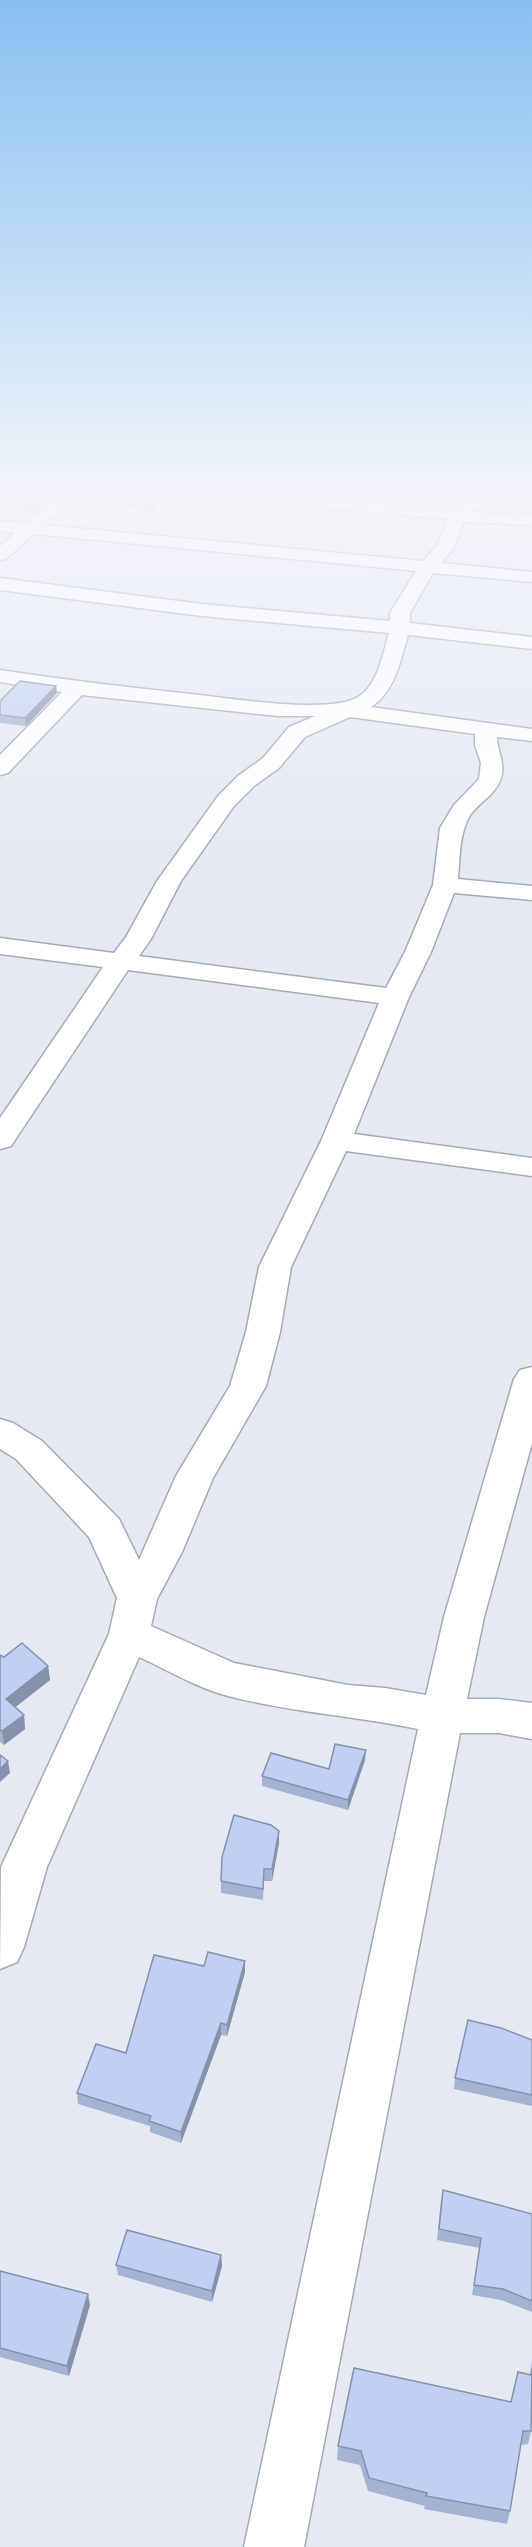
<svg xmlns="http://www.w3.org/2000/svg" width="532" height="2547" viewBox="0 0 532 2547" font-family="Ubuntu,sans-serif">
<rect width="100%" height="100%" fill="#e4e9f4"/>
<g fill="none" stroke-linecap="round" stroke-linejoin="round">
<g stroke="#a6aab5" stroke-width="3">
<path id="minor" d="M57 497H75L45 525 423 561 436 547 448 519 249 502 241 497H304L456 510 471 497H490L472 512 532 515V525L464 522 453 549 441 563 532 572V582L433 573 410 613V623L532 637V649L408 635C401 659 395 692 371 707L532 729V741L497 737C497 751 506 764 501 778 496 794 480 802 471 814 459 832 460 858 458 879L532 886V900L454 893 431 952 409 997 354 1134 532 1158V1176L346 1151 291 1267 280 1332 266 1386 213 1478 182 1552 157 1599 151 1626 234 1663 348 1685 385 1688 426 1695 444 1617 514 1379 520 1370 532 1367V1443L484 1617 467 1699H499L532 1703V1739L499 1733H460L304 2547H244L418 1729C355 1716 290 1712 228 1696 197 1688 168 1670 139 1657L47 1867 24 1947 17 1962 0 1969 1 1867 109 1634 117 1598 89 1537 16 1459 0 1449V1419L13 1423 42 1441 119 1519 139 1560 176 1476 230 1386 246 1332 259 1267 321 1141 379 1003 128 970 11 1146 0 1149V1118L103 967 0 954V938L114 953 126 937 157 881 218 796 238 776 263 758 289 727 315 716H278L82 695 8 773 0 775V755L62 692 0 682V670C66 680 133 688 200 695 233 699 331 714 358 697 378 685 383 653 389 633L202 616 0 590V578L202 604 390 621V613L416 571 34 534 6 559 0 560V546L15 533 0 531V521L26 523ZM350 717 475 734V745L481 763 479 779 454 805 440 828 433 885 405 952 386 988 139 956 151 939 181 881 234 806 254 786 279 768 305 737Z"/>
</g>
<use href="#minor" fill="#fff" fill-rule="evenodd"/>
</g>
<path fill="#a5b3d2" d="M0 497H49L32 511 0 508Z
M166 497 151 511 122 508V504Z
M56 686 57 693 26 726 0 723V701Z
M0 1655 4 1657 48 1666 50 1680 15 1707 24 1715 25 1729 4 1745 0 1742Z
M365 1760 348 1810 262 1786V1776L329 1769Z
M279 1831V1843L272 1881H264L263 1900 221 1893V1881Z
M245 1961V1972L227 2036 221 2035 181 2143 150 2132V2126L78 2104 77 2093 126 2053Z
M532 2040V2106L454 2089 455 2078Z
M441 2200 532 2214V2312L501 2300 472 2295 480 2248 437 2240Z
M221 2255 222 2266 212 2302 118 2275 116 2265Z
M0 2271 90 2305 69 2376 0 2357Z
M532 2360 531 2431 528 2444 521 2445 510 2511 507 2524 424 2509 425 2506 368 2491 360 2465 337 2460 338 2446 511 2402 530 2375Z"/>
<path fill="#8692ab" d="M41 497H49L32 511 31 505Z
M162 497H166L151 511V507Z
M56 686 57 693 26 726 25 718Z
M48 1666 50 1680 8 1713 6 1699Z
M24 1715 25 1729 4 1745 2 1731Z
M366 1750 365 1760 348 1810V1800Z
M8 1761 10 1773 0 1782V1769Z
M279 1831V1843L272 1881V1869Z
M245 1961V1972L227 2036V2025Z
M221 2023V2035L181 2143V2132Z
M221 2255 222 2266 212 2302V2291Z
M88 2294 90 2305 69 2376 67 2366Z"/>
<path fill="#c0d0f4" stroke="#8692ab" stroke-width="1.5" d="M0 497H41L31 505 0 502Z
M130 497H162L151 507 122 504Z
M20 681 56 686 25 718 0 715V701Z
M22 1643 48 1666 6 1699 24 1715 2 1731 0 1730V1655L4 1657Z
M335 1744 366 1750 348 1800 262 1776 271 1753 329 1769Z
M0 1755 8 1761 0 1769Z
M234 1815 271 1825 279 1831 272 1869H264L263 1889 221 1881 222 1857Z
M208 1952 245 1961 227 2025 221 2023 181 2132 149 2121 151 2116 77 2093 96 2044 126 2053 154 1955 204 1966Z
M468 2020 501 2028 532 2040V2095L455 2078Z
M443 2190 532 2214V2301L503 2289 474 2285 481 2238 439 2229Z
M127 2230 221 2255 212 2291 116 2265Z
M0 2271 88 2294 67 2366 0 2348Z
M354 2368 511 2402 518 2372 531 2375 532 2368 531 2431H523L510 2511 426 2496 427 2493 369 2478 361 2451 338 2446Z"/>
<linearGradient id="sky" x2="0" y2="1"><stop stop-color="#87c0f1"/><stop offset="0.58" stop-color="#f3f5fa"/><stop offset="1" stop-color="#f3f5fa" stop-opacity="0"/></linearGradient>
<rect width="532" height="853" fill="url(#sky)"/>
</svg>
